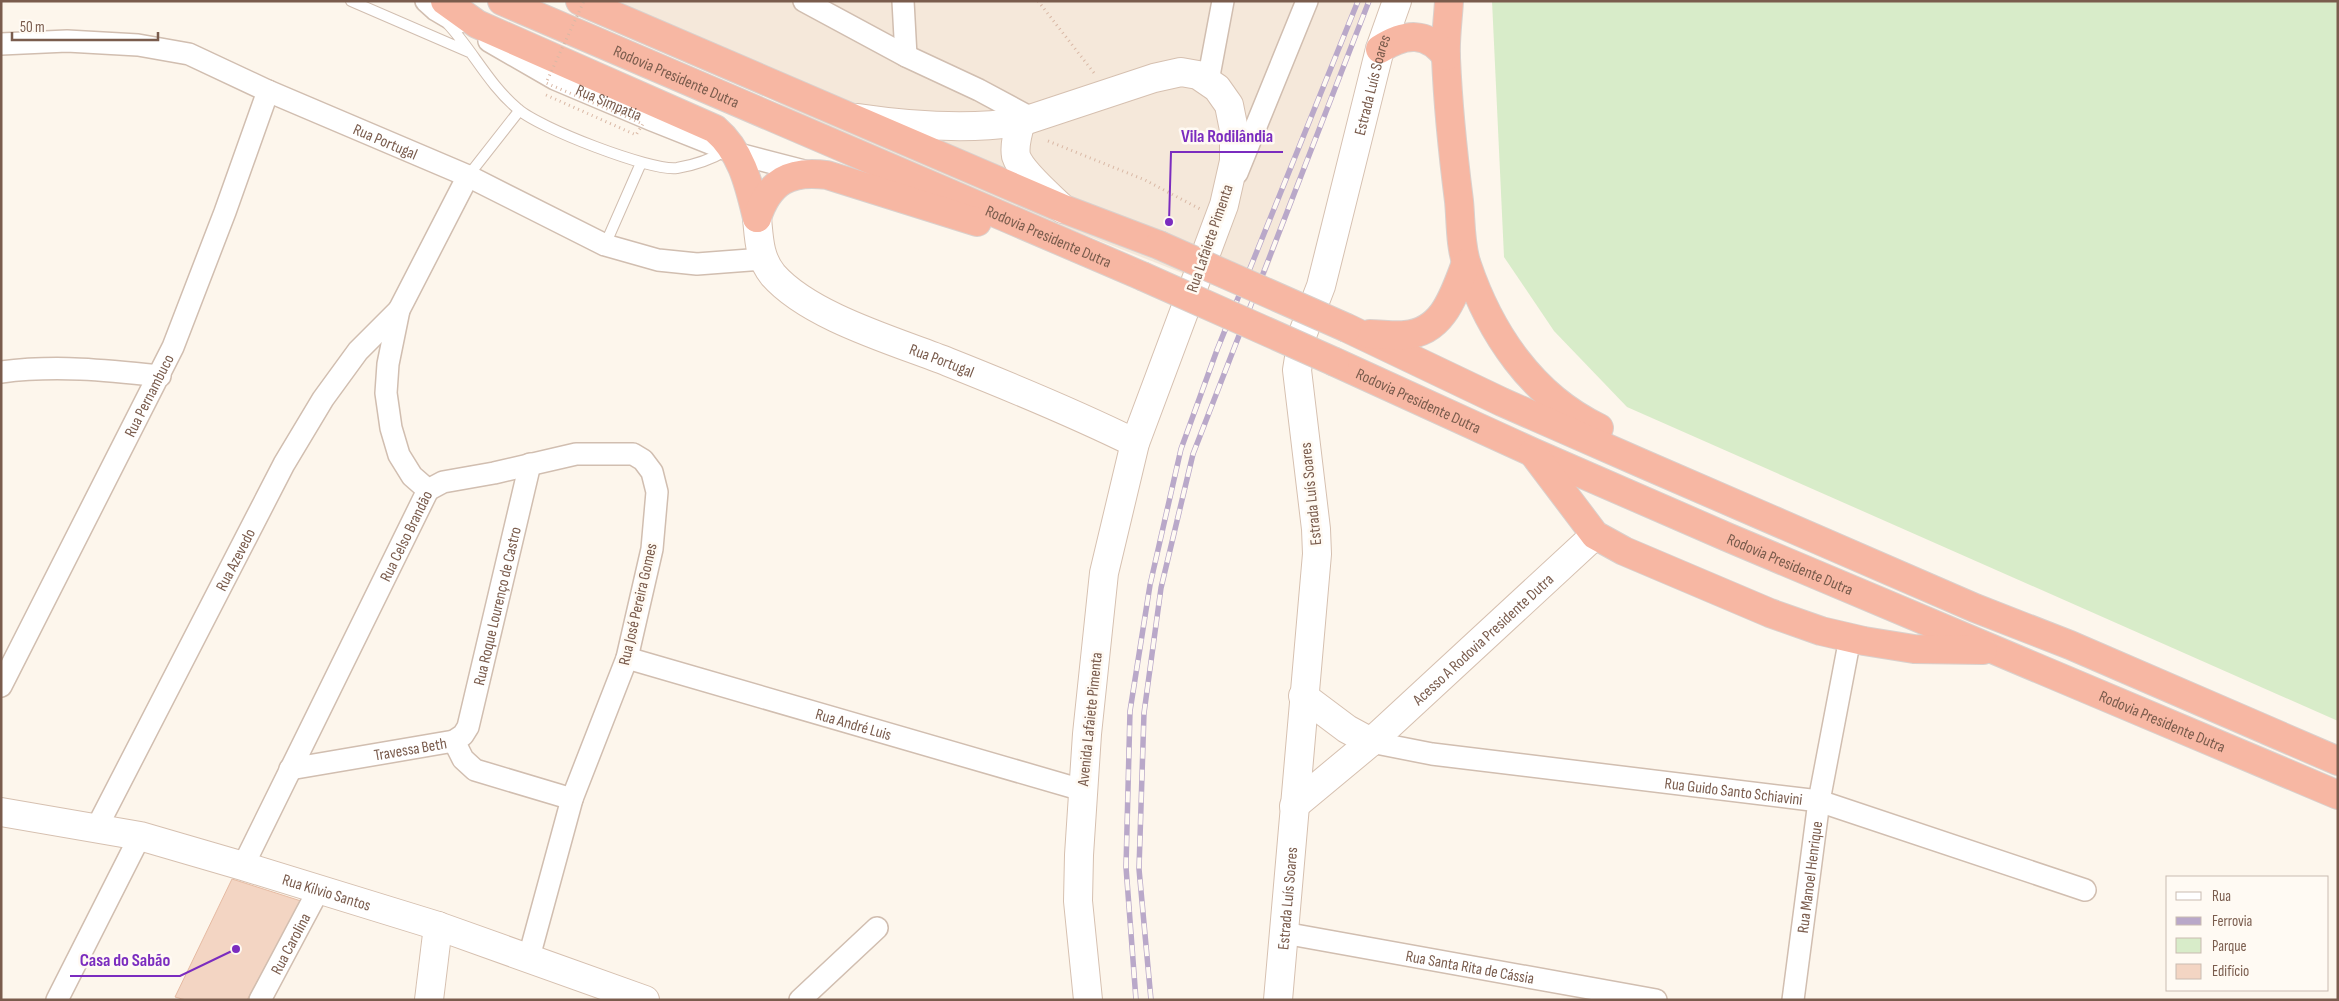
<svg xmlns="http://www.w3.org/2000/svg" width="2339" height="1001" viewBox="0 0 2339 1001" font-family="'Sofia Sans Condensed',sans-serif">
<rect width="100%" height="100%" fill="#fdf6ec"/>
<path fill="#f5e8da" d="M597 1H1369L1256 302 848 142Z"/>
<path fill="#d8ecc9" d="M1492 1H2338V721L1627 407 1554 331 1504 257Z"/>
<path fill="#f3d5c3" stroke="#e6bba3" d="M232 879 301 901 247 1000H186L175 997Z"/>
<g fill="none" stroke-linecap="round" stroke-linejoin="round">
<g stroke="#d1beb0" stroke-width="12">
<path id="lane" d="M351 1 469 52
M448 24C473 51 489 85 518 109 539 128 650 171 677 168 695 165 712 159 727 150
M468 176 519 111
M605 245 641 163"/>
</g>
<g stroke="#d1beb0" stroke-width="24">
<g id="street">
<path d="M426 1 436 10 458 23"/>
<path d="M804 1 906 56 979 90 1031 118"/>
<path d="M903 1 906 56"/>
<path id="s1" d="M489 41 555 79 652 120 735 153 808 172"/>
<path id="s2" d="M1 44 67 41 138 45 189 54 268 91 468 176 605 245 658 260 697 264 763 259"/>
<path d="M1208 81 1223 1"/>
<path d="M1237 173 1307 1"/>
<path d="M1 372C56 365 105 370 160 376"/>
<path d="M428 490 443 482 494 473 576 454H633L643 460 652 472 657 492 652 549 627 658 572 799 529 957"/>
<path d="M428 490 412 476 399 455 391 428 386 393 388 364 399 310 468 176"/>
<path id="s3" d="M627 658 1082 790"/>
<path id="s4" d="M1 686 173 347 225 212 268 91"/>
<path d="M454 741 463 759 475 770 572 799"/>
<path id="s5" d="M1371 742 1432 754 1819 801 2085 890"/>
<path id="s6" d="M290 769 454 741 463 735 468 727 530 464"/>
<path id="s7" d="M97 827 284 464 323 399 358 351 399 310"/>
<path id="s8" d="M243 866 428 490"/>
<path id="s9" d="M1284 933 1656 1000"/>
<path d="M57 1000 140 836"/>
<path id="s10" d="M260 1000 319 889"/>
<path d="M800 1000 877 928"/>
<path id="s11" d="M1793 1000 1819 801 1850 638"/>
</g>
</g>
<g stroke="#d6c0b0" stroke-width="30">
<g id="secondary">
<path d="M858 118C912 126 967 130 1021 122L1154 78 1181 72 1198 75 1217 88 1229 105 1234 130V161L1224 205 1135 443 1104 573 1087 734 1079 855 1078 901 1088 1000"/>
<path d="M1021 122C1018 132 1014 145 1016 156 1021 172 1051 197 1063 209"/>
<path id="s12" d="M757 218C759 238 759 258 773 275 810 317 895 341 948 362 1011 387 1074 413 1135 443"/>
<path d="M1303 696 1347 729 1371 742"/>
<path id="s13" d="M1294 806 1371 742 1595 535"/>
<path id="s14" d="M1 812 140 836 243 866 438 926 645 1000"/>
<path d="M429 1000 438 926"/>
<path id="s15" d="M1278 1000 1317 554 1316 529 1297 370 1303 333 1321 286 1380 49 1397 1"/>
</g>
</g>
<g stroke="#dad1cd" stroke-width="30">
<g id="highway">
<path d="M445 1 477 24 715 129C742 152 749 185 757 218"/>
<path id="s16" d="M502 1 1142 276"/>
<path d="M580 1 1064 209 1159 245"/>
<path d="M1449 1C1448 20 1445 39 1446 58 1448 106 1453 154 1459 201 1461 221 1460 246 1467 265 1490 333 1532 396 1599 428"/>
<path d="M1380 49C1405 33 1427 31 1446 56"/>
<path d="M757 218C769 181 790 170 827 175L977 222"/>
<path d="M1347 328 1502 402 1641 463 1975 608 2070 645 2338 761"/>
<path d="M1370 334C1381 334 1393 336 1405 335 1444 332 1454 294 1466 263"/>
<path id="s17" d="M1335 362 1532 452 1727 537 2338 795"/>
<path d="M1533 453 1595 535 1624 551 1770 613 1821 631 1864 641 1914 649 1983 650"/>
</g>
</g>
<path stroke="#d9b8a5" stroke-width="3" stroke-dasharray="1 4" stroke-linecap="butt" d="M1038 1 1094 73
M1048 141 1145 180 1200 209"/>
<use href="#lane" stroke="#fff" stroke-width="10"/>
<use href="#street" stroke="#fff" stroke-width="21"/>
<use href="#secondary" stroke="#fff" stroke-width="28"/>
<use href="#highway" stroke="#f7b7a3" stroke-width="28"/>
<g stroke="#b9a8c9" stroke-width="5.5">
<path id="rail" d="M1136 1000 1126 867 1130 711 1150 585 1181 449 1217 350 1358 1
M1151 1000 1139 869 1144 713 1161 588 1193 454 1369 1"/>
</g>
<use href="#rail" stroke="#fffaf3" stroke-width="4" stroke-dasharray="11" stroke-linecap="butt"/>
<g stroke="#dad1cd" stroke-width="30" stroke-linecap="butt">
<path id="highway-bridge" d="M1159 245 1347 328
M1142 276 1335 362"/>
</g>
<path stroke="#d9b8a5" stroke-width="3" stroke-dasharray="1 4" stroke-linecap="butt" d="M546 95 636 135 643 124 546 83 584 1"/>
<use href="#highway-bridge" stroke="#f7b7a3" stroke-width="28"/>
</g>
<g text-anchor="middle" stroke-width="5" stroke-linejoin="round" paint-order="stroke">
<g font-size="16" fill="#7a5c4d" stroke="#fffaf3">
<text dy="6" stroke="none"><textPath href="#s16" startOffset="190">Rodovia Presidente Dutra</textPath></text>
<text dy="6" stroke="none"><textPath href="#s15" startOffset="928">Estrada Luís Soares</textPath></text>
<text dy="6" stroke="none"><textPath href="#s1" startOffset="135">Rua Simpatia</textPath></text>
<text dy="6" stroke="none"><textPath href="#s2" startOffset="404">Rua Portugal</textPath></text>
<text dy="6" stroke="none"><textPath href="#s16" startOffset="595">Rodovia Presidente Dutra</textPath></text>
<text transform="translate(1209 238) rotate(-71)" y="6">Rua Lafaiete Pimenta</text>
<text dy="6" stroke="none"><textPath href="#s12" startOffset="251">Rua Portugal</textPath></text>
<text dy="6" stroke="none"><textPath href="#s4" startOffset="326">Rua Pernambuco</textPath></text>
<text dy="6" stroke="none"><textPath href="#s17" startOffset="92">Rodovia Presidente Dutra</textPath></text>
<text transform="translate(1310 494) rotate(-96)" y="6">Estrada Luís Soares</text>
<text dy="6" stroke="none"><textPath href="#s8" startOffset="368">Rua Celso Brandão</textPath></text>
<text dy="6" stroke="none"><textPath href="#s7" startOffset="301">Rua Azevedo</textPath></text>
<text dy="6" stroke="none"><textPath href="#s17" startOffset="498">Rodovia Presidente Dutra</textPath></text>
<text transform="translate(637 604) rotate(-77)" y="6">Rua José Pereira Gomes</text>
<text dy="6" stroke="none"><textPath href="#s6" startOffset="311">Rua Roque Lourenço de Castro</textPath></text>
<text dy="6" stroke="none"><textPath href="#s13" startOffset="252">Acesso A Rodovia Presidente Dutra</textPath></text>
<text transform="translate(1089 719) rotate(-84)" y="6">Avenida Lafaiete Pimenta</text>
<text dy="6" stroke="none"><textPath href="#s17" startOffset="902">Rodovia Presidente Dutra</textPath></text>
<text dy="6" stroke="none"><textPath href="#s3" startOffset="236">Rua André Luis</textPath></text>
<text dy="6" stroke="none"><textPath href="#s6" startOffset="122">Travessa Beth</textPath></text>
<text dy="6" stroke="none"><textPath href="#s5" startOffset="366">Rua Guido Santo Schiavini</textPath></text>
<text dy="6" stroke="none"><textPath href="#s11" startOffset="124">Rua Manoel Henrique</textPath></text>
<text dy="6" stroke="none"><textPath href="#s14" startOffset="336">Rua Kilvio Santos</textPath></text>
<text dy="6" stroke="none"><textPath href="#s15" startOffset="102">Estrada Luís Soares</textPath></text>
<text dy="6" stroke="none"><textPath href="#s10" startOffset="64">Rua Carolina</textPath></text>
<text dy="6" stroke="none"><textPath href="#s9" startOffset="189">Rua Santa Rita de Cássia</textPath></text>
</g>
</g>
<path fill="none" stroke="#7b2cbf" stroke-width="2" d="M1169 222L1171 152H1283M236 949L180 976H70"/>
<g fill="#7b2cbf" stroke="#fffaf3" stroke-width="2">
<circle cx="1169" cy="222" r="5"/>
<circle cx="236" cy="949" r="5"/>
</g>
<g font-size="18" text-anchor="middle" font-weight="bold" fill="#7b2cbf" stroke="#fffaf3" stroke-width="5" stroke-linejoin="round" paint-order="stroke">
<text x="1227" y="142">Vila Rodilândia</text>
<text x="125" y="966">Casa do Sabão</text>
</g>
<rect width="2339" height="1001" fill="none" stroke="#7a5c4d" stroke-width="5"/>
<rect x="2166" y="876" width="162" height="115" fill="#fffaf3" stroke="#cabbb1"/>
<rect x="2176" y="892" width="25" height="8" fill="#ffffff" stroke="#cabbb1"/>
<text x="2212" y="901" font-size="15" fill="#7a5c4d">Rua</text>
<rect x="2176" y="917" width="25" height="8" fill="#b9a8c9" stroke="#cabbb1"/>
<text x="2212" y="926" font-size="15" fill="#7a5c4d">Ferrovia</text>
<rect x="2176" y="938" width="25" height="15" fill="#d8ecc9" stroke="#cabbb1"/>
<text x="2212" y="951" font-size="15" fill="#7a5c4d">Parque</text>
<rect x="2176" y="964" width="25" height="15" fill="#f3d5c3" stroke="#cabbb1"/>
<text x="2212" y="976" font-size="15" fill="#7a5c4d">Edifício</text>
<path d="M12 32v8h146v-8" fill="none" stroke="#7a5c4d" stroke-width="2.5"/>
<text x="20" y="32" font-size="15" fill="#7a5c4d" stroke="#fffaf3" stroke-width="4" paint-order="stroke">50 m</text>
</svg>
